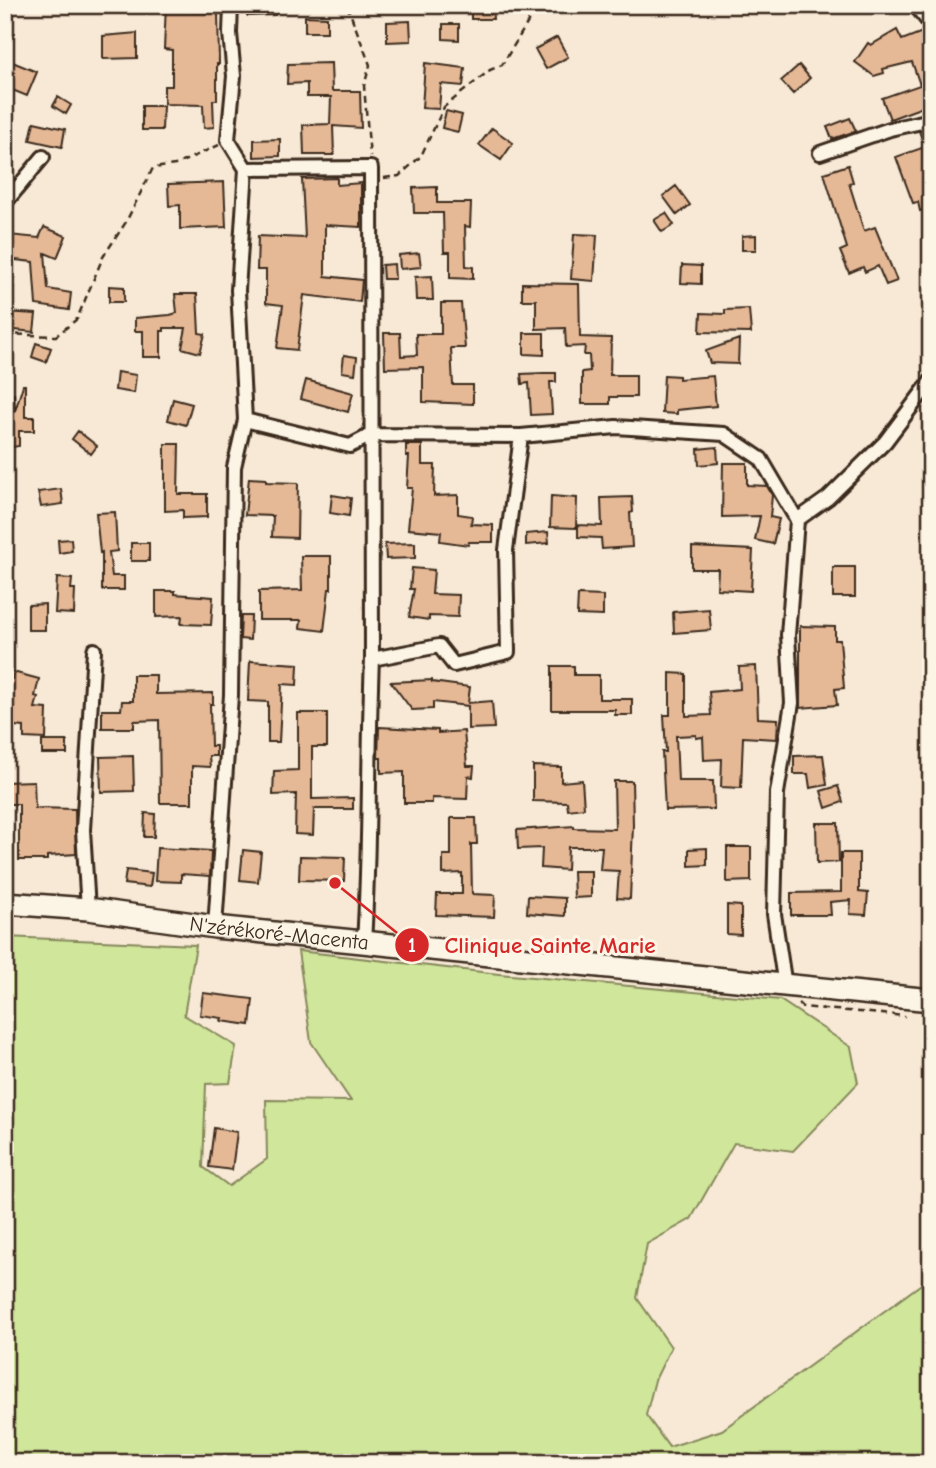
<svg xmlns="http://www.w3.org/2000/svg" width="936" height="1468" viewBox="0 0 936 1468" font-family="'Comic Neue',sans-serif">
<rect width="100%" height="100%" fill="#f7e9d5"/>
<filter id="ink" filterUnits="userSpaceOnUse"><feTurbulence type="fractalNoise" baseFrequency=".0143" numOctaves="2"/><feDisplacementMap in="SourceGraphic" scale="14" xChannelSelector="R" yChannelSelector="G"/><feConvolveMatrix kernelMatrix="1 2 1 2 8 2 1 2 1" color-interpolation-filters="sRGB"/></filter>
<g filter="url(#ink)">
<path fill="#d0e69b" stroke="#86885c" stroke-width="2" d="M5 937 196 945 184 1015 236 1046 230 1083 206 1084 203 1167 229 1186 267 1159 266 1100 351 1101 311 1042 298 951 499 974 780 1000 851 1047 858 1083 793 1151 734 1143 691 1219 647 1244 637 1298 671 1347 655 1380 646 1415 669 1447 722 1430 931 1277V1463H5Z"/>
<path fill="#e5b896" stroke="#3b2a1e" stroke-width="2" d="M166 5H193V12H218L219 64H217V100H213L214 127 204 128 203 105 164 104V86H172V50L164 49Z
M247 5H275V15L247 16Z
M471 5H492L493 19H471Z
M305 16 327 17V32H305Z
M410 21 411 41 387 42V22Z
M443 24H459V40L443 39Z
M897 30 902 40 925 31 931 48V104L890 119 882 98 920 85 912 62 883 69 884 73 874 76 855 62 868 43 871 45Z
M137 33V58L103 59V36Z
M557 37 568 57 546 69 535 49Z
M10 61 37 72 27 96 5 87V74Z
M331 63 332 91H360L361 128 333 126 334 155H304L303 125 330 124 331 97H307V83L287 84 288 64Z
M425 63 465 68 463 86 441 84 439 109 422 108Z
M799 65 810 78 793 94 781 81Z
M58 97 71 105 66 114 53 106Z
M142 106H163L162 130H142Z
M446 111 462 115 458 132 442 128Z
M850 118 856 131 832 139 827 127Z
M34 122 65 129 62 147 30 140Z
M492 128 513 143 501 160 479 145Z
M931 129V166L926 168 931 187V208L920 211 918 202 913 203 896 157 925 147 919 131Z
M280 139V156L254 157V140Z
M848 165 853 182 849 183 864 231 875 227 897 281 886 285 878 266 865 272 863 267 849 273 840 251 847 248 824 173Z
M337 178V185L361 183V227L325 225V276L362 280 360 302 304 295 297 350 277 348 283 305 266 303V270H257L258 236 305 238 302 179Z
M224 182 226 227 180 229V205L169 206 168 184Z
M676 186 690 205 677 215 663 196Z
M437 187V203H471L470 227 465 226 466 266 473 267V279L450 278V252H444L443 213H414L413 188Z
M666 213 674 225 662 232 654 220Z
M44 227 66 236 57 258 45 253 48 289 71 293 69 310 36 305 33 262 7 259 9 235 39 238Z
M574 234 597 235 594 281 571 279Z
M756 235V250H742V236Z
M419 253 421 267 400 269 399 255Z
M394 264 395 279H383L382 265Z
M682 265 701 266V284L681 283Z
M432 276 433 300H416L415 277Z
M522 283 579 284 580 337 611 338 610 375H636V397H610V404H582V372L590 371 589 355H584L585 346 566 347 565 328 536 329V300H522Z
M109 286 124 287V302H109Z
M175 294H197L199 333 205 334 200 353 182 348 186 328H164V331H161V357H143V331H135V318L170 315 177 313Z
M441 303H461L465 348H451L453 385H473V404L423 402V367L385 368 384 333H400L401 356 417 355 416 334H441Z
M749 309 751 333 700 332 701 313 725 314V310Z
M5 312 36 314 34 332 5 329Z
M524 333H544V355L524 354Z
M739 339 738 364 710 363 706 351Z
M36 343 51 348 46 362 32 357Z
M344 355 357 357 355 374 342 372Z
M117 372 136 375 134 393 115 390Z
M544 373H556V382H550L552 414 531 415 529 383 522 384 521 374Z
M664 375 679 376V379L713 376 716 406 677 410V414L662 413Z
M306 380 353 393 348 412 301 399Z
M23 385H25V417H34V431H19V446L5 448V394H14L15 411Z
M173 399 192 404 186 425 168 420Z
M78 431 97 446 91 454 72 439Z
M165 444H179L178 494H207V517L183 518V510L165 511Z
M406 445H422V465H435L434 496 458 495V514L472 516 471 524 493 525V542H469L468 545 440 541 441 532 408 529 412 488H407L409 456H406Z
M717 447 718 463 699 465 698 449Z
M723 463H747V485L767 486 772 495 770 517 779 519 773 544 755 540 760 516 722 517Z
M249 478 266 479V482L298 483 297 538 272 537 273 516 245 515Z
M61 489 63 504 41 507 38 492Z
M332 495 351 498 349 516 330 513Z
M551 496 577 498 576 528 550 527Z
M632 497 633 512 630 513 632 547 602 549 601 538 578 537V525L602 526 601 498Z
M115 512 117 551 109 552 112 576H124V590H102V552L100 553 96 513Z
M548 532 549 543 526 545V534Z
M71 539 72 551 59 553 58 540Z
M131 543H149V561H131Z
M415 543V558L386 559 385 544Z
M692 547 753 550 751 591 717 589 718 569H692Z
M301 556H331V589H329L324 631 300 628 301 620H259V591L302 590Z
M833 567H855V597H833Z
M412 568 434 570 432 594 459 595 458 617 429 616V620L409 617 414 589H410Z
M57 578 72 579 71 589H75L74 614 55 613Z
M156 591H175V594L213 597 211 625 181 624 182 616 156 617Z
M578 595 603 596V616L577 615Z
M45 604V630H28V605Z
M709 609 711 630 674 633 673 612Z
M241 616H251L250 640 240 639Z
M800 626 835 627V640H840L844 688 835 689 837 705 800 708Z
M250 661 298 664 297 685 282 684 279 742H268V702L248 701Z
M552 666H574V675H599V699H632V715H615V710H552Z
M756 666 758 718 778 719 777 739 743 737 741 788 721 787 722 759 704 760 703 737 696 738V735L676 736 678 781H713L714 809 665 810 662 752H666L664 715H670V673L686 674V716L711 715 709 692 740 689 739 667Z
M13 672 39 679 35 696 38 697 35 708 47 709 46 739 24 738V727L5 725V680L12 679Z
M133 675H156V694L213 693V704H210L211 746H216V756H209L210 767 192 766V803H160L159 720 134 721V728H102V710H121L122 701H133Z
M432 680V682L470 687 468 703 492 701 494 728 468 729V706L433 702V709L412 710 391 682Z
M298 713H327V747H312V799L353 798V809H314L313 835 295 834 296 794 273 795 274 771 298 770Z
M379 727 438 730V733L464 731 467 766H474L473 777 468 776 467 799 432 798V803H404V772L381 773V758H378Z
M42 741H67V754H42Z
M823 755 827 785 810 788 808 774H794V756Z
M133 756 134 791 101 792 100 757Z
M533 766 561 767V782L582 780 584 808 568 810 567 802 533 801Z
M34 781 35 808 75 809 76 854 47 856V860H19V804H5V782Z
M614 781H632L633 825 630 899 617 898 619 871 600 870 602 847H568L567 870 541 868 542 848 518 849 517 830 574 826V828L615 829Z
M838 786 843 802 826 808 821 791Z
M145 813 155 814 154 837H144Z
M451 818H476L477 844H471L472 894 495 895 494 917 436 915 437 894H462V873L443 874V855H451Z
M816 823H838L839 862 817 863Z
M727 847H751V881L727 882Z
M157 848 211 851 210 876 181 874V882L155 881Z
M707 848V865L689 866V849Z
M243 850 261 852 258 882 240 880Z
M841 853H859V892L868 893 866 915 850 914 851 900 830 902 831 915H791V893L841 892Z
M300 856 345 857 344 881 299 880Z
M126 870 152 873 150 887 124 884Z
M573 871H591V897L574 898Z
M528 896 565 898V916L527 913Z
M727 905 741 906V935L727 934Z
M203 993 253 999 250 1025 221 1021 222 1018 200 1015Z
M214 1128 237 1132 232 1170 209 1167Z"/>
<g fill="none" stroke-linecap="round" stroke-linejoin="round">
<g stroke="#3b2a1e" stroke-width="18">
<path id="minor" d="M231 5 230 33 234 76 228 140 246 169
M915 5 931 25
M820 153 890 129 931 120
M5 203 43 157
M245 420 350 446 371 435 521 436 616 427 724 434 761 459 797 520 788 635 792 703 777 793 774 914 785 986
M797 520 828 498 885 442 931 381
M372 659 439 646 454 665 508 652 506 550 521 436
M88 909 83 830 94 650
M215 927 231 695 234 467 245 420 238 290 246 169 371 168 372 659C368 753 370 848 364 942"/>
</g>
<g stroke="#3b2a1e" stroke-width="26">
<g id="trunk">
<path id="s1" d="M5 903 88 909 215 927 931 1000"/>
</g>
</g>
<path stroke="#3b2a1e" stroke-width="2.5" stroke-dasharray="7 5" stroke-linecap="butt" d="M347 5 370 65 364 86 370 157
M384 178 399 176 421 156 444 107 490 70 502 65 528 22 532 5
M5 334 56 336 77 319 103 257 126 222 153 168 175 165 219 145
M798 1003 802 1007 905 1016"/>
<use href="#minor" stroke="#fcf5e5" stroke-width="12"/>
<use href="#trunk" stroke="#fcf5e5" stroke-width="21"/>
</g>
</g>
<g text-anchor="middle" stroke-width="6" stroke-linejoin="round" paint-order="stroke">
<g font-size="21" fill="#3b2a1e" stroke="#fcf5e5">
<text dy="7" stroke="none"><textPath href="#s1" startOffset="276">N'zérékoré-Macenta</textPath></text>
</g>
</g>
<path fill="none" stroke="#d62828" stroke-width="2.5" d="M335 883L412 945"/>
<g fill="#d62828" stroke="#fcf5e5" stroke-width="2.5">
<circle cx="335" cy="883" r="7"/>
<circle cx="412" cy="945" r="18"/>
</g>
<g font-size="21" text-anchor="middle" font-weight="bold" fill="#fff">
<text x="412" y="952">1</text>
</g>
<g font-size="23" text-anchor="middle" font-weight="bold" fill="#d62828" stroke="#fcf5e5" stroke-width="6" stroke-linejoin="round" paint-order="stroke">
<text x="550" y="953">Clinique Sainte Marie</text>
</g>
<rect width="936" height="1468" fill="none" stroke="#fcf5e5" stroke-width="28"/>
<rect x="14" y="14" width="908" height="1440" fill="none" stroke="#3b2a1e" stroke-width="2.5" filter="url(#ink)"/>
</svg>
